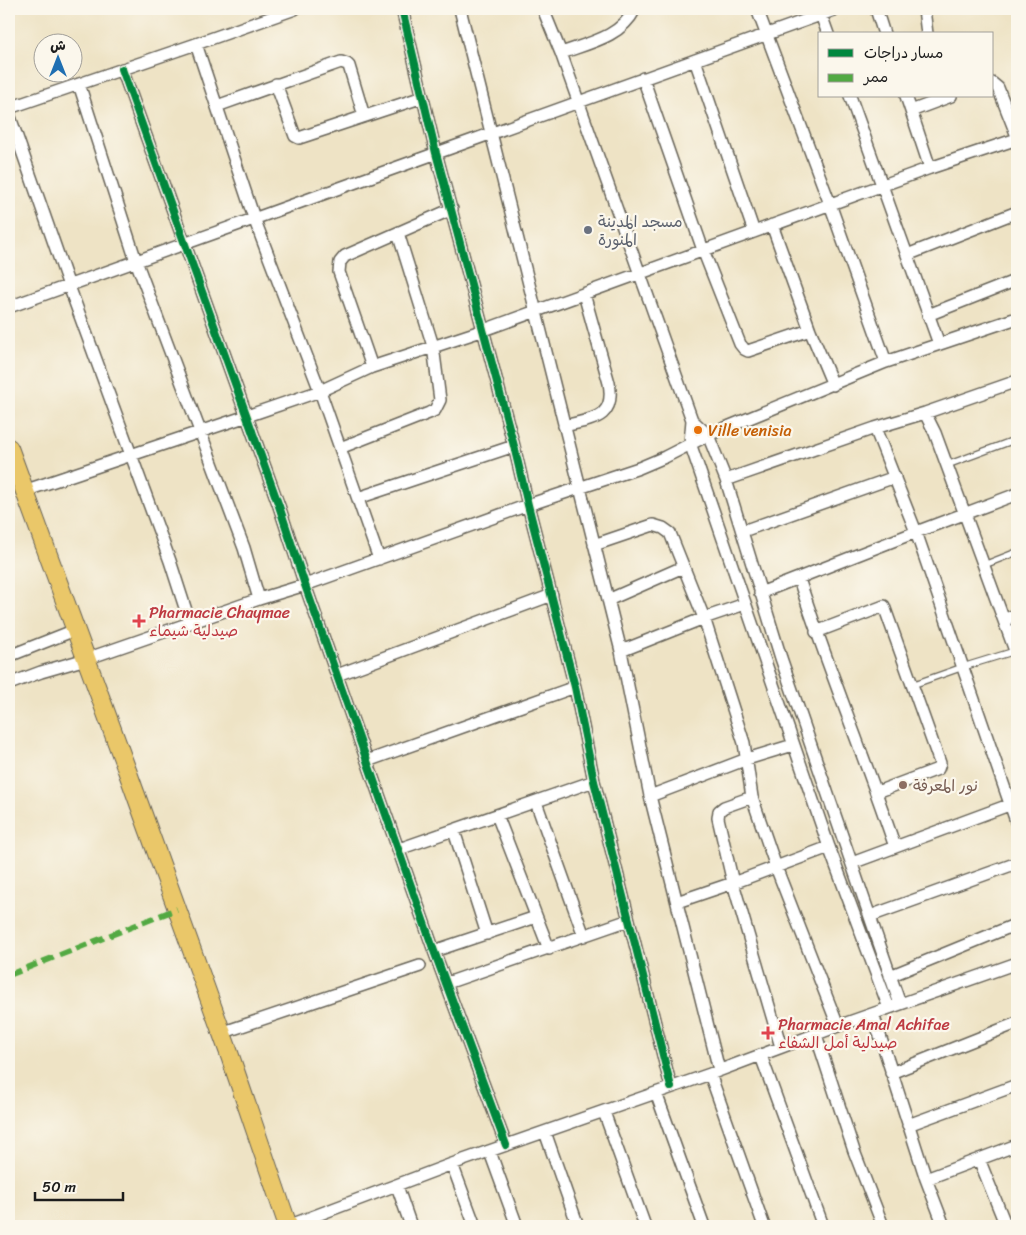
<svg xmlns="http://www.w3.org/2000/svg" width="1026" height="1235" viewBox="0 0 1026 1235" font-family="Sriracha,'Playpen Sans Arabic',sans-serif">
<rect width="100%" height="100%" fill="#fbf7ec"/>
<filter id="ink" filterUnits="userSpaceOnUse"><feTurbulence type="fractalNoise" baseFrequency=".02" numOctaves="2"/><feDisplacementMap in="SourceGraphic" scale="10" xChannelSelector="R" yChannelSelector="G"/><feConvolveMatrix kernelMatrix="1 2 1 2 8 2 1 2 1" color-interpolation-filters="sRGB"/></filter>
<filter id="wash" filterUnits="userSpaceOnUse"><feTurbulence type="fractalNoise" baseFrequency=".0096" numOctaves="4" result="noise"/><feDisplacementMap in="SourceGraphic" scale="20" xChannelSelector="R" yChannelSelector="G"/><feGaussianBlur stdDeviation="1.12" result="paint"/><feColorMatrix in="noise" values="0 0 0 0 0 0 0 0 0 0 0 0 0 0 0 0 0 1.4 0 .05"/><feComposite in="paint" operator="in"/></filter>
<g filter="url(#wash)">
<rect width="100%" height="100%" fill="#eee3c5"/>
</g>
<g filter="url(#ink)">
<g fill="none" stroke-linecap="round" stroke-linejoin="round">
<g stroke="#666257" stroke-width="8">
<path id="lane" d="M947 465 1017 439
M984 565 1017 552
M912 685 963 667 1015 651"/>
</g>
<g stroke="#666257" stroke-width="14">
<path id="street" d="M402 9 436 153 514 446 528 505 575 687 594 781 671 1087
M460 9 621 651 650 796 719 1070
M543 9 561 53 692 420 690 443 829 847 889 1008
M757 9 830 204 886 362
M819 9 828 34
M876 9 884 34
M924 9 927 34
M196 44 254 218 320 391 379 559
M561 53C589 43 621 37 635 9
M695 60 754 232
M122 69 279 506 305 585 434 951 506 1145
M643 78 703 250 740 344 744 349 748 351 810 330
M992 83 998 88 1017 136
M79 84 136 261 244 548 259 599
M276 84 295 136 299 138 423 97
M850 96 939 344
M906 96 930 168
M217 106 341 62 347 64 349 66 364 116
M9 108 196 44 295 9
M911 111 951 96
M9 114 69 286 170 561 190 623
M772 225 810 330 833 385
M907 255 1017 212
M9 307 837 9
M928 315 1017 280
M372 367 339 272 340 262 345 256 452 209
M925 413 935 433 1017 656
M692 420 708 435 726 480 781 658 900 1004
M564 426C592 419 616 419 609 383L584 294
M875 428 916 532 1017 824
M340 448 429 413 435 410 440 400 433 346 398 233
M726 480 875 428 925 413 1017 381
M24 491 247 416 320 391 372 367 484 330 930 168 1017 139
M358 498 514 446
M743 531 895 477
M594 545 653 525 663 528 670 533 704 618 744 743 752 797 776 867 838 1026
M799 579C828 669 865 757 895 847
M760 593 916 532 1017 494
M608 600 683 567
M1004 620 1017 614
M816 632 884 606 940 763 938 769 877 792
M621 651 704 618 745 604
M9 656 75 630
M337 675 552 595
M9 684 41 672 86 659 259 599 305 585 528 505 639 468 665 457 708 435 886 362 1017 318
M367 761 575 687
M650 796 747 759 793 745
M752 797 724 807 719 811 718 818 733 883 781 1047
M536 802 584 936
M497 815 549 949
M454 831 487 934
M399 849 594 781
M852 863 1017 802
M677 902 733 883 829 847
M870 916 1017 863
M434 951 536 917
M890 976 1017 924
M447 983 629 920
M873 1014 926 1179 944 1226
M221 1033 420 966
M816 1035 854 1151 883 1226
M761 1056 823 1226
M891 1073 1017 1023
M710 1074 764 1226
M656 1093 704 1226
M604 1112 645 1226
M908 1125 1017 1085
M545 1132 578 1226
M490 1152 517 1226
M979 1159 1006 1226
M452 1164 475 1226
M926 1179 1017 1145
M397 1186 411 1226
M288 1226 452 1164 710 1074 838 1026 1017 963
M1014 1226 1017 1225"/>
</g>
<g stroke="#666257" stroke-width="20">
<path id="primary" d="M9 448 128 773 229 1053 288 1226"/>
</g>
<use href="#lane" stroke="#fff" stroke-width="5.5"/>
<use href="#street" stroke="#fff" stroke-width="11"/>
<use href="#primary" stroke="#eac769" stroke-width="18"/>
<path stroke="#52a943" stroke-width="6" stroke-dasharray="12 6" stroke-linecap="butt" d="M9 975 177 909"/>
<g stroke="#fbf7ec" stroke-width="11">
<path id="cycleway" d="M402 9 436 153 514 446 528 505 575 687 594 781 671 1087
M122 69 279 506 305 585 434 951 506 1145"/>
</g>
<use href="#cycleway" stroke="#00873e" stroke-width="8"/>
</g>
</g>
<circle fill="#6b7280" stroke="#fbf7ec" stroke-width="2" cx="588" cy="230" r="5"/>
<circle fill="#e8710a" stroke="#fbf7ec" stroke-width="2" cx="698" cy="430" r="5"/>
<g fill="#e0444e" stroke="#fbf7ec" stroke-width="2">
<path d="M136.5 613.5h5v5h5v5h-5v5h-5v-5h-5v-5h5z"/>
<path d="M765.5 1025.5h5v5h5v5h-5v5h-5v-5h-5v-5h5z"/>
</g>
<circle fill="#8d6e63" stroke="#fbf7ec" stroke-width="2" cx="903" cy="785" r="5"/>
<g text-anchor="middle" stroke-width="4.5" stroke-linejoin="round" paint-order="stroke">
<g font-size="16" fill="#5b616d" stroke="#fbf7ec" text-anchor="start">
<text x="598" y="227">مسجد المدينة<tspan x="598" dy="18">المنورة</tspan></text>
</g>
<g font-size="16" fill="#c56008" stroke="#fbf7ec" text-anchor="start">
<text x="708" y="436">Ville venisia</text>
</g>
<g font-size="16" fill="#be3a42" stroke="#fbf7ec" text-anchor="start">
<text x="149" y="618">Pharmacie Chaymae<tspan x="149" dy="18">صيدلية شيماء</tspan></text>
<text x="778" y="1030">Pharmacie Amal Achifae<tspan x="778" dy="18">صيدلية أمل الشفاء</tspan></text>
</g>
<g font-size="16" fill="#785e54" stroke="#fbf7ec" text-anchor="start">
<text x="913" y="791">نور المعرفة</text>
</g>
</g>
<rect width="1026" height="1235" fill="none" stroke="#fbf7ec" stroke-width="30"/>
<rect x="818" y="32" width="175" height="65" fill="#fbf7ec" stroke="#a29f99"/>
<rect x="828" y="49" width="25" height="8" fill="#00873e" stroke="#a29f99"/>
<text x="864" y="58" font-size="15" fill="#1c1c1c">مسار دراجات</text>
<rect x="828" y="74" width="25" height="8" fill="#52a943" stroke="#a29f99"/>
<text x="864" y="82" font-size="15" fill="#1c1c1c">ممر</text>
<g transform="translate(58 58)"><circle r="24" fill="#fbf7ec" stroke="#a29f99"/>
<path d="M0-4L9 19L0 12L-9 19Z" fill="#1f6fb2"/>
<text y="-8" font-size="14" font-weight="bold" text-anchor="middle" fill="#1c1c1c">ش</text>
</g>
<path d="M35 1192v8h88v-8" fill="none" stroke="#1c1c1c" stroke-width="2.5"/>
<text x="42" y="1192" font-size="15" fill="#1c1c1c" stroke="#fbf7ec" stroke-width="4" paint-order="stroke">50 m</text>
</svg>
